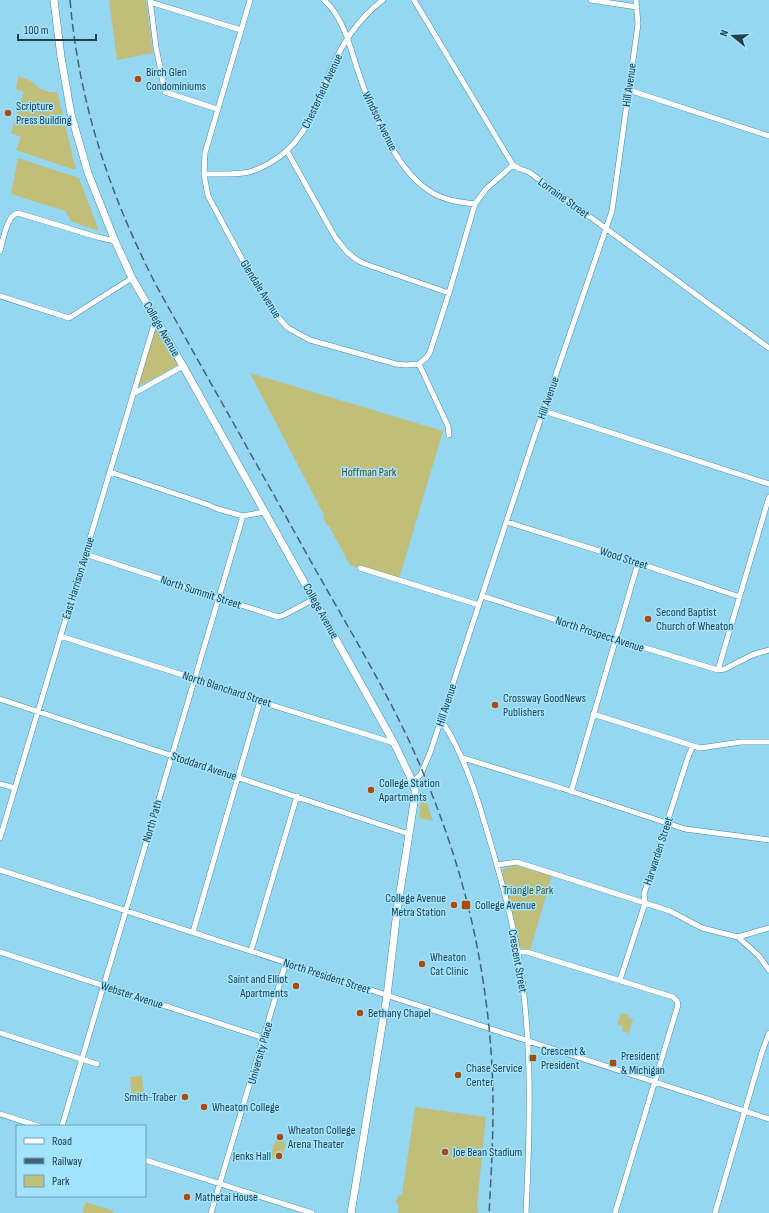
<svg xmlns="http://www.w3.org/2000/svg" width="769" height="1213" viewBox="0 0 769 1213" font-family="'Sofia Sans Condensed',sans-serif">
<rect width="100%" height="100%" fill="#95d6f1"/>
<path fill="#c1be7a" d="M109 0H146L153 53 117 60Z
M18 76 31 81 41 89 49 92H57L76 169H72L16 150 21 137 11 133 24 92 16 89Z
M18 158 79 178 99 231 71 221 65 211 11 194Z
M156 322 180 364 137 387Z
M250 373 443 431 399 579 350 565 329 526 327 525 323 518 324 515Z
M421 799 426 801 433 821 419 818Z
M515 865 552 876 530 950 521 948 519 945 503 874V869Z
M621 1013 629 1015 628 1018 633 1019 629 1033 622 1031 623 1026 617 1025Z
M142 1076 144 1097 132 1098 130 1077Z
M415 1107 486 1117 477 1205 478 1213H398L399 1207 396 1202 398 1196 402 1195Z
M276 1139 286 1143 283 1154 278 1152 276 1159 266 1156 267 1153 271 1154Z
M86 1202 114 1211 113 1213H82Z"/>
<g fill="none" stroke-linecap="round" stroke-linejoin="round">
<g stroke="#4b8aa4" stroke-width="6">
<path id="street" d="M150 0 156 47 165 92 217 109
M250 0 205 153 204 174 208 196 255 283 276 315 288 328 310 340 396 364 406 365 419 364 448 426 449 435
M324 0C344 18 350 47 358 71 370 108 395 168 428 190 442 200 458 202 475 204
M414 0 513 165 520 169 529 172 769 348
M591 0 637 7
M150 2 241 30
M629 90 769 136
M287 151 335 237 347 252 357 260 365 264 449 293
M204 174C219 174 234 175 249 172 260 169 269 164 279 157 312 133 319 94 336 59 347 36 363 15 383 0
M0 251C3 240 7 215 18 213L97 237 115 241
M0 296 69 318 132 278
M419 364 427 357 430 352 449 293 475 204 486 189 513 165
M133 394 183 366
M544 411 769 484
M110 472 206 504 218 509 243 516 264 512
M507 522 638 563 740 597
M85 554 278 617 284 615 314 599
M360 568 479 605
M482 596 616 639 718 670 725 669 752 655 769 650
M60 636 183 675 207 685 394 743
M718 670 769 497
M0 699 409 834
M593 714 700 748 741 742H769
M441 721C447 728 450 734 454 742 467 767 476 793 484 821 497 864 510 908 518 953 533 1039 530 1126 526 1213
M463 758 561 788 685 829 769 840
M412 783 421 774 430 753 533 441 612 211 638 24 636 0
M0 784 15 788
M571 792 638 563
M0 838 156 318
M497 865 517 862 670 911 702 928 738 937 759 956 769 970
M0 870 769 1119
M193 932 260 701
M738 937 769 928
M251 951 297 796
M0 952 264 1038
M518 952H527L673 997 677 1001 678 1005 615 1213
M620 980 645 903 644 894 688 757 693 746
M0 1033 97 1064
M0 1114 38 1126
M62 1126 243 516
M145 1160 312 1213
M211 1213 286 962
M715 1213 762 1052 769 1033"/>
</g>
<g stroke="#4b8aa4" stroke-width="8">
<path id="secondary" d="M54 0 61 57 71 114 88 173 115 241 132 278 183 366 394 743 409 774 415 790V796L397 911 387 996 351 1213"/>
</g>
<use href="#street" stroke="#fff" stroke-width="5"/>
<use href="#secondary" stroke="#fff" stroke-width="7"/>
<path stroke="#406473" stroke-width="1.5" stroke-dasharray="8 4" stroke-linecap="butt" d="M70 0C79 103 109 193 156 285 208 379 262 473 314 567 354 638 397 707 427 782 448 833 465 887 476 941 487 996 493 1051 493 1107 493 1142 491 1178 489 1213"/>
</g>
<g fill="#ab4909" stroke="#a2e4ff" stroke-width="1.5">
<circle cx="138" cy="79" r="4"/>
<circle cx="8" cy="113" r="4"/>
<circle cx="648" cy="619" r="4"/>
<circle cx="495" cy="705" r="4"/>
<circle cx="371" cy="790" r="4"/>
<circle cx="454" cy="905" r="4"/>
<rect x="461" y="900" width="10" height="10" rx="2"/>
<circle cx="422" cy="964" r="4"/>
<circle cx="296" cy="986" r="4"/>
<circle cx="360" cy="1013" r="4"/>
<rect x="529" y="1054" width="8" height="8" rx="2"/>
<rect x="609" y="1059" width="8" height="8" rx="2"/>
<circle cx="458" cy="1075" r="4"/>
<circle cx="185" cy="1097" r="4"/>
<circle cx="204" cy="1107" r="4"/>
<circle cx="280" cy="1137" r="4"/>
<circle cx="445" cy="1152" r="4"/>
<circle cx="279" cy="1156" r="4"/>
<circle cx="187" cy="1197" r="4"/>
</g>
<g text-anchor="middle" stroke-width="3" stroke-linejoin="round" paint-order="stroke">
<g font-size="12" fill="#243f4a" stroke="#a2e4ff" text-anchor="start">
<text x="146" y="76">Birch Glen<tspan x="146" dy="14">Condominiums</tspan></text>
<text x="16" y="110">Scripture<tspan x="16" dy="14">Press Building</tspan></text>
<text x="656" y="616">Second Baptist<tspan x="656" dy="14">Church of Wheaton</tspan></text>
<text x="503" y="702">Crossway GoodNews<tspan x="503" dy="14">Publishers</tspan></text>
<text x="379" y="787">College Station<tspan x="379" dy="14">Apartments</tspan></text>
<text x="446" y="902" text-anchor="end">College Avenue<tspan x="446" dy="14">Metra Station</tspan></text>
<text x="475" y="909">College Avenue</text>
<text x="430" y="961">Wheaton<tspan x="430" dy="14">Cat Clinic</tspan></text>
<text x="288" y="983" text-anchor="end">Saint and Elliot<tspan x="288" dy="14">Apartments</tspan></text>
<text x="368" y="1017">Bethany Chapel</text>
<text x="541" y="1055">Crescent &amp;<tspan x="541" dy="14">President</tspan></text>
<text x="621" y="1060">President<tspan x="621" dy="14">&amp; Michigan</tspan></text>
<text x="466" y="1072">Chase Service<tspan x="466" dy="14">Center</tspan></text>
<text x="177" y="1101" text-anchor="end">Smith-Traber</text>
<text x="212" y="1111">Wheaton College</text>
<text x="288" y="1134">Wheaton College<tspan x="288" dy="14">Arena Theater</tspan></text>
<text x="453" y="1156">Joe Bean Stadium</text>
<text x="271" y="1160" text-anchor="end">Jenks Hall</text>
<text x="195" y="1201">Mathetai House</text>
</g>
<g font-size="12" fill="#243f4a" stroke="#a2e4ff">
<text transform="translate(629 85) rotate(-82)" y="4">Hill Avenue</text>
<text transform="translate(322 91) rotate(-65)" y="4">Chesterfield Avenue</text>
<text transform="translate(380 121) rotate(64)" y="4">Windsor Avenue</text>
<text transform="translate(564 198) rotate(36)" y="4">Lorraine Street</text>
<text transform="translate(261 289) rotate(58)" y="4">Glendale Avenue</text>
<text transform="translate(162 329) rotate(60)" y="4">College Avenue</text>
<text transform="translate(548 398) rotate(-71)" y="4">Hill Avenue</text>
<text transform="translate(624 558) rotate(18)" y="4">Wood Street</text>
<text transform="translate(78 578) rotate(-73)" y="4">East Harrison Avenue</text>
<text transform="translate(201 592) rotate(18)" y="4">North Summit Street</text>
<text transform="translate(321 611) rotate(61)" y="4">College Avenue</text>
<text transform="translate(600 634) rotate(18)" y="4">North Prospect Avenue</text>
<text transform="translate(227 689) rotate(18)" y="4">North Blanchard Street</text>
<text transform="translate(446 705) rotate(-72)" y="4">Hill Avenue</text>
<text transform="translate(204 766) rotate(18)" y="4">Stoddard Avenue</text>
<text transform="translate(152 821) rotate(-74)" y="4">North Path</text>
<text transform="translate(658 851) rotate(-72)" y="4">Harwarden Street</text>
<text transform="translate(518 961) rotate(80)" y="4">Crescent Street</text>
<text transform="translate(327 976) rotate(18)" y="4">North President Street</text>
<text transform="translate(132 995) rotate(18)" y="4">Webster Avenue</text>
<text transform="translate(260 1053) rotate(-74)" y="4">University Place</text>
</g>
<g font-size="12" fill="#535025" stroke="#a2e4ff">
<text x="369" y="476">Hoffman Park</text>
<text x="528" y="894">Triangle Park</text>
</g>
</g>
<rect x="16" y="1125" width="130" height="72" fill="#a2e4ff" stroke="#70a2b7"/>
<rect x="24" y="1138" width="20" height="6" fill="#ffffff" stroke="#70a2b7"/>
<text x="52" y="1145" font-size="12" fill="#243f4a">Road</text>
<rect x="24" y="1158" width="20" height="6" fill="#406473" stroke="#70a2b7"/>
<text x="52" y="1165" font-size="12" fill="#243f4a">Railway</text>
<rect x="24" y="1175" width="20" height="12" fill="#c1be7a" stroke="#70a2b7"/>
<text x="52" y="1185" font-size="12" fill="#243f4a">Park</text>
<g transform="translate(733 36) rotate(288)" stroke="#a2e4ff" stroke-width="3" paint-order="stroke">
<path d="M0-3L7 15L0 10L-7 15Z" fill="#243f4a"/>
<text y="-6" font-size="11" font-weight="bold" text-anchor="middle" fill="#243f4a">N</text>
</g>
<path d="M18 34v6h78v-6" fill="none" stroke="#243f4a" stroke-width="2"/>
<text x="24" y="34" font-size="12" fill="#243f4a" stroke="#a2e4ff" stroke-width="3" paint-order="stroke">100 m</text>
</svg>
